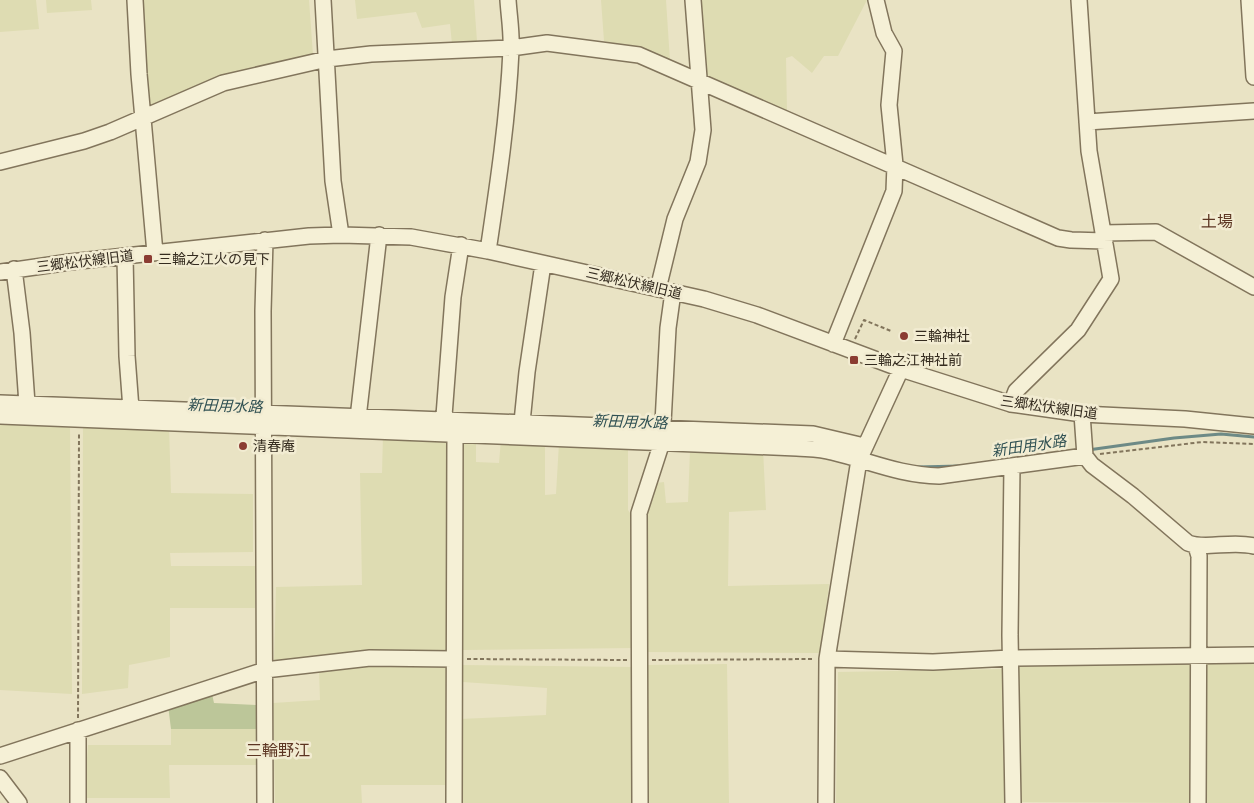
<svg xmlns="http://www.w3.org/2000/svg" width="1254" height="803" viewBox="0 0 1254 803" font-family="'Roboto Serif','Noto Sans JP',serif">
<rect width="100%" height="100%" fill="#e9e3c4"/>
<path fill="#dedcb2" d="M0 0H36L39 29 0 32Z
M46 0H91L92 10 47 13Z
M142 0H309L313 55 236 72 150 105Z
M355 0H474L477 41 452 44 450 24 422 28 416 12 357 19Z
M601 0H666L670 61 640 50 604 41Z
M697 0H867L838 56H824L812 73 792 56 786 58 787 111 701 74Z
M0 420 70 423 72 694 0 690Z
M83 421 169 425 171 493 253 494V552L170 553 171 566H255V608H170V657L129 665 128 688 82 694Z
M383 435 445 439 450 464 447 650 344 653 274 662 276 587 362 585 360 473H382Z
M501 439 545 441V495L556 494 559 443 628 449V510L632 516 633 648 463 650 458 442 476 441V462L499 463Z
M763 449 766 510 729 512 728 586 829 584 821 653 646 652 643 501 656 483 664 482 666 503 688 502 690 451Z
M373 662 447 665V785H361L362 803H275L273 703 320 700 319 669Z
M1203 662 1254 663V803H1203Z
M1191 663 1190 803 1019 802 1018 665Z
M727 664 729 803H646V665Z
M459 665 633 667 632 803H460V719L546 715 547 688 463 682Z
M1004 669 1005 803H836L838 672Z
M171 729H256V765H169L170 798H84L88 745H171Z"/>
<path fill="#bcc699" d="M212 694 214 703 256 705V729H171L168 705Z"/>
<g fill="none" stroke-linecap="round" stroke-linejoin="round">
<path stroke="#6d8a86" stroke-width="3" d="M1088 450 1174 438 1221 434 1254 437
M917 467 960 466"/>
<g stroke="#82755c" stroke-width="18">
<path id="minor" d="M135 0 139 74 155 253
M323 0 333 181 341 235
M1249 0 1254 77
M1087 122 1254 111
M0 162 84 141 110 132 223 83 327 59 371 54 511 48 547 43 639 55 1058 238 1071 240 1105 241
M1103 233 1156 232 1254 287
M265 240 263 311 265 803
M488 251C498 184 508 117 511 50 512 33 509 16 508 0
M125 256 127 356 131 409
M14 269 22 333 27 404
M0 272 70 262 309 236 341 235 411 237 488 251 704 299 757 315 901 369 1011 404 1082 414 1185 419 1254 426
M658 289 675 219 698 162 703 130 693 0
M833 344 894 191 895 165 889 105 894 51 884 33 876 0
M0 403 813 434 864 446
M1011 404 1016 391 1078 330 1111 279 1089 151 1079 0
M1082 414 1085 456 1092 465 1133 496 1188 543C1205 550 1232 540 1254 546
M0 416 797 448C809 449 821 449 832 452 870 461 899 475 939 476L1085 456
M358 418 379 235
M443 429 453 297 461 245
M521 432 527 372 543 264
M1012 466 1010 635 1013 803
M1196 546 1199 556 1198 803
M827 659 933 662 1011 658 1254 655
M78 730V803
M0 756 265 670 370 658 453 659
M0 778 19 803
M454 803 455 434
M640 803 639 513 662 442 668 328 673 292
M826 803 827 659 859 460 901 369"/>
</g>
<path stroke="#82755c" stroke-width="2" stroke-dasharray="4 2.5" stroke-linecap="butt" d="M855 339 864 320 891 331
M1100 454 1202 442 1254 444
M467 659 627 660
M652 660 814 659
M78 718 79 433"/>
<use href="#minor" stroke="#f5f0d6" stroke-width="15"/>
</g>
<g fill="#8b3c32" stroke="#f2ecd2" stroke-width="2">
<rect x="143" y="254" width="10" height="10" rx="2.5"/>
<circle cx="904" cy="336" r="5"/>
<rect x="849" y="355" width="10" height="10" rx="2.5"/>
<circle cx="243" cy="446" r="5"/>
</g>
<g text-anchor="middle" stroke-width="5" stroke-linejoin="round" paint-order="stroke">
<g font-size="14" fill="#342b1f" stroke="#f2ecd2" text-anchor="start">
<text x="158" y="264">三輪之江火の見下</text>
<text x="914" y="341">三輪神社</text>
<text x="864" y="365">三輪之江神社前</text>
<text x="253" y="451">清春庵</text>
</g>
<g font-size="14" fill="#342b1f" stroke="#f2ecd2">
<text transform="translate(85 261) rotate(-7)" y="5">三郷松伏線旧道</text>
<text transform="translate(634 283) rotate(13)" y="5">三郷松伏線旧道</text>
<text transform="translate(1049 407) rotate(8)" y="5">三郷松伏線旧道</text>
</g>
<g font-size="15" font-style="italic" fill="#2f5052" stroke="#f2ecd2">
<text transform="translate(225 406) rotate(2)" y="5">新田用水路</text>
<text transform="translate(630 422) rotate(2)" y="5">新田用水路</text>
<text transform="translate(1029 446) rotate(-8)" y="5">新田用水路</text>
</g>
<g font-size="16" fill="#5c3522" stroke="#f2ecd2">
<text x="1217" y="227">土場</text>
<text x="278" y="756">三輪野江</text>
</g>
</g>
</svg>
